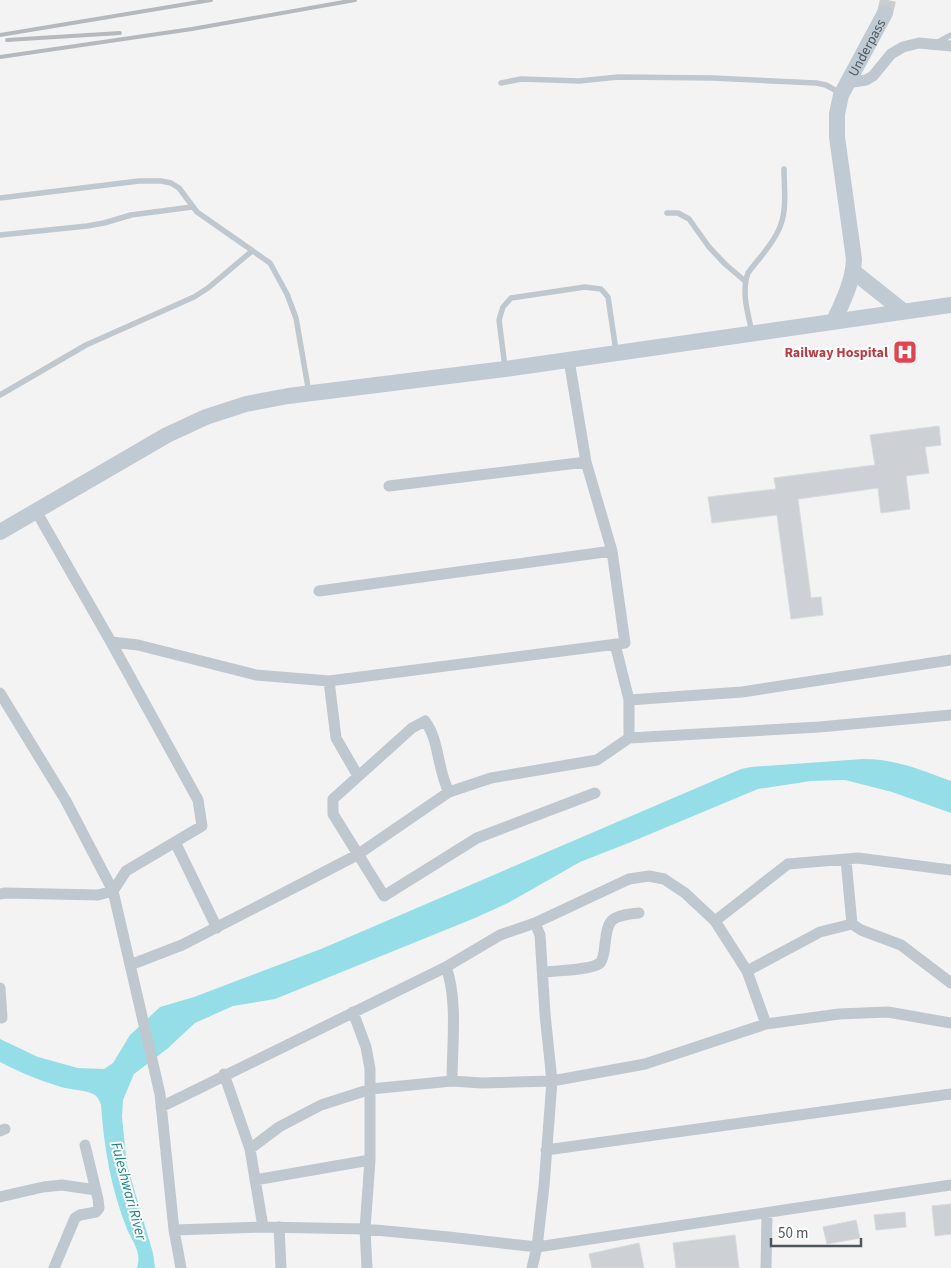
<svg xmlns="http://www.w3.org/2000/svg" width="951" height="1268" viewBox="0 0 951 1268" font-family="'Source Sans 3',sans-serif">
<rect width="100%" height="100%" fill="#f4f3f3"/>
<path fill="#95dee8" d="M863 759C896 759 921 770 951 781V813L892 792 845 780 811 781 758 789 631 842 580 862 508 903 475 918 275 999 233 1006 195 1023 167 1049 134 1074 123 1100 122 1117 127 1165 153 1253 155 1268H137C142 1252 133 1243 127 1229 111 1189 104 1148 101 1105 100 1102 98 1097 95 1095 86 1090 72 1090 61 1087 39 1080 21 1073 0 1062V1039L38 1057 78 1068 104 1069 113 1063 130 1035 160 1007 194 997 321 949 741 769 751 767Z"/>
<path fill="#cdd0d4" stroke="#d7d9dd" d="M939 426 941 445 925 447 929 473 906 476 910 509 881 513 878 488 798 499 811 598 821 597 823 615 791 619 777 515 712 523 708 497 776 489 774 478 875 465 870 435Z
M951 1204V1234L935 1236 932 1206Z
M905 1212 906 1227 876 1230 874 1215Z
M856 1220 860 1238 827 1244 823 1227Z
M735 1235 739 1268H676L673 1243Z
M639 1243 644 1268H592L589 1254Z"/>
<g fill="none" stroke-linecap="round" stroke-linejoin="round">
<path stroke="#caccce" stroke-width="16" stroke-dasharray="16 8" stroke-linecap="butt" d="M885 13 888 0"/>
<path stroke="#bfc8ce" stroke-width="5.5" d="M936 43 951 35
M501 83 521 79 579 81 618 77 713 78 816 83 826 85 840 93
M0 198 139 181H161L171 183 179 188 197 212 270 263 287 294 296 318 309 393
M667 213H678L689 219 709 247 725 264 745 281
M0 235 87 226 104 223 131 215 192 207
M752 332C748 314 741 292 748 273 759 258 775 242 781 224 787 207 784 187 784 169
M505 367 499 320 503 307 511 298 585 287 601 289 608 297 616 351
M0 395 86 345 194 297 208 288 252 251"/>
<path stroke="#bfc8ce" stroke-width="11" d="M847 83 866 80 873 76 891 54 903 47 919 43 951 46
M389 486 586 462
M319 591 612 551
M111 642 138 645 256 675 329 681 625 643 612 551 586 462 569 360
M615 644 629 700V738
M329 681 336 738 358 776
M0 693 66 801 113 891 160 1094 174 1230 181 1268
M629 700 742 692 951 660
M449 792C437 770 440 741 425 721L412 728 333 799V814L384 896 477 838 595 793
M175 842 217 928
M846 860 852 924 861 930 901 945 951 983
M0 894 5 893 98 895 113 891 126 871 202 826 198 800 111 642 36 511
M715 921 788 864 858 858 951 870
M130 965 182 945 305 882 357 855 449 792 491 778 597 760 629 738 819 727 951 715
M446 967C458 999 452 1046 452 1081
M747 971 820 932 852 924
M543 972C555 971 592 970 600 963 603 960 603 955 604 952 608 921 606 916 639 913
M0 988 2 1018
M353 1012 366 1047 370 1069V1160L365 1229 367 1268
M224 1074 250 1149 263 1227
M161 1107 446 967 500 935 535 923 629 879 649 876 664 879 685 893 715 921 747 971 766 1024
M0 1131 5 1129
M250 1149 279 1127 321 1105 371 1089 452 1081 482 1083 552 1081 645 1064 766 1024 839 1014 888 1012 951 1023
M546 1150 951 1094
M255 1180 370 1160
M0 1197 43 1187 62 1185 96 1190
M279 1227 281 1268
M174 1230 263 1227 365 1229 449 1237 537 1247 951 1185
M54 1268 75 1218 80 1215 96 1212 99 1208 98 1199 85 1145
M532 1268 537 1247 544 1186 552 1081 545 1014 540 935 535 923
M766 1268 767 1214"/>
<g stroke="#c0cad2" stroke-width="16">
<path d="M854 272 903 311"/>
<path id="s1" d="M834 321C843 301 853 282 854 259L837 137V114L841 95 885 13"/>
<path d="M0 532 167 435 206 417 246 404 288 396 505 369 951 305"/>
</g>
<path stroke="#b5b8bc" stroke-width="4" d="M0 35 211 0
M7 40 120 33
M0 57 192 29 355 0"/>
</g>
<defs>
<g id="hospital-square" transform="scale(1.25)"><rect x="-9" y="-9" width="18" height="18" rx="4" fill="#e0444e" stroke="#fff"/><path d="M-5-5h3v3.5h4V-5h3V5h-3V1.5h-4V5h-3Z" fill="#fff"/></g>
</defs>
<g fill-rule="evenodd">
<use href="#hospital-square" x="905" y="352"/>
</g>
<g text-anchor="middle" stroke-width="4" stroke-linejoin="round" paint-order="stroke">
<g font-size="14" fill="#4b575f" stroke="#fff">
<text dy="5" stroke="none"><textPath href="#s1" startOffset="285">Underpass</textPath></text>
</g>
<g font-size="14" font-weight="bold" fill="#be3a42" stroke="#fff" text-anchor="end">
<text x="888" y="357">Railway Hospital</text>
</g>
<g font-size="15" font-style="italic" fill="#158290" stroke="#fff">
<text transform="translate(129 1191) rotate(75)" y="5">Fuleshwari River</text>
</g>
</g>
<path d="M771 1238v8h90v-8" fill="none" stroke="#4b575f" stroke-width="2.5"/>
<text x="778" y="1238" font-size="15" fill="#4b575f" stroke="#ffffff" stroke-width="4" paint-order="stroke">50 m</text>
</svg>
